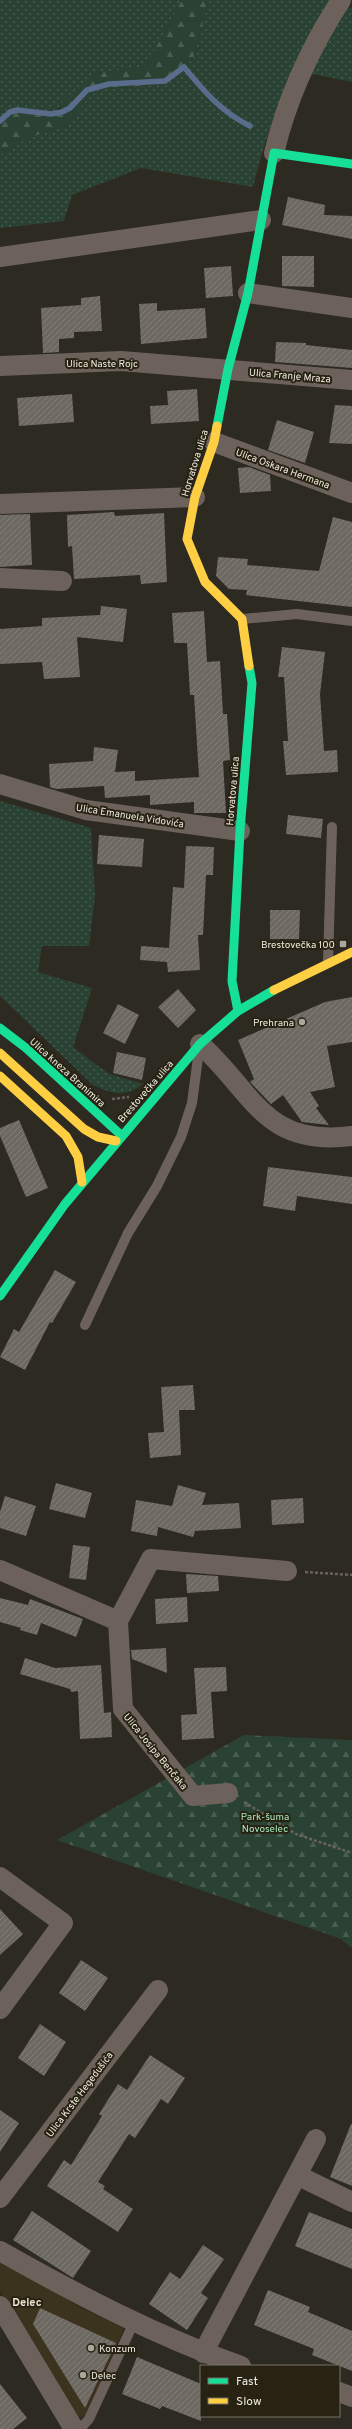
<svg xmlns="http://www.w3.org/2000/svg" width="352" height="2429" viewBox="0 0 352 2429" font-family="Overpass,sans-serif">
<defs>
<pattern id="grass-dots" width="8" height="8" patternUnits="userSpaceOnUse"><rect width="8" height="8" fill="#2a4233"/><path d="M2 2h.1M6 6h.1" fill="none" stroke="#495d50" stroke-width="1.8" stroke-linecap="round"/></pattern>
<pattern id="forest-firs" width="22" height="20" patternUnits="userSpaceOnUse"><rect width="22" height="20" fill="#2a4233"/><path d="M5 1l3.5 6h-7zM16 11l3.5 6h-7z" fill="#495d50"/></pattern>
<pattern id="building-hatch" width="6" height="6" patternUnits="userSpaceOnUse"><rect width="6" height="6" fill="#6d6862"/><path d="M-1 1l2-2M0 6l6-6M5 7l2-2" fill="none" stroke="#827e78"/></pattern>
</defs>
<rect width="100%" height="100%" fill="#2d2a21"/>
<path fill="#3b331e" d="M0 2258 81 2308 124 2328 89 2412 84 2416 77 2418 0 2291Z"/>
<path fill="url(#grass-dots)" d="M0 0H182L145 67 97 73 49 117 11 107 0 128Z
M209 0H331C292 62 271 116 253 187L141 168 72 195 64 221 0 228V155L25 139 66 126 94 90 153 85 193 59Z
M347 7 352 8V82L307 73Z
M0 801 91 828 95 896 89 946H42L38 972 92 988 73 1047 109 1074 143 1084C125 1098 112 1094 93 1085L0 996Z"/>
<path fill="url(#forest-firs)" d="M182 0H209L193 59 153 85 94 90 66 126 25 139 0 155V128L11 107 49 117 60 109 62 101 97 73 145 67Z
M244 1735 352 1740V1948L341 1939 57 1840Z"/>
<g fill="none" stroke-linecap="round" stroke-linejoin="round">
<path stroke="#5a6c8b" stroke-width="5.5" d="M0 121 10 112 17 110 51 114 62 112 70 108 87 90 109 84 165 81 184 67C204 91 221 112 250 126"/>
</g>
<path fill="url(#building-hatch)" d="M288 197 325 205 324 215 352 216V239L282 225Z
M282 256H314V287L282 286Z
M231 266 233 296 206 298 204 268Z
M100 296 102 331 74 332V338L59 339V352L43 353 41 308 81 305V298Z
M157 303V311L205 308 207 338 141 344 139 304Z
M276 342 306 343V345L352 350V368L275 362Z
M197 389 199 421 151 424 150 406 168 405 167 391Z
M72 394 74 422 19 426 17 398Z
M335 405 352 406V444L329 443Z
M277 420 314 432 305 463 268 450Z
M249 467 270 475 271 491 240 493 238 468Z
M114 512 115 516 164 513 167 582 141 584 140 575 74 579 72 546 68 547 67 515Z
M30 514 32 565 0 567V515Z
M333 517 352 522V607L246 595 247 590 229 589 216 576 218 557 248 559 247 565 319 571Z
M101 606 127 609 123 642 77 637 80 677 44 679 42 662 0 664V629L42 626V618L100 615Z
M204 611 207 662 220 661 223 714H227L230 760 223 761 226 813H194V802L150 805V795L105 798 104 786 56 789 50 787 49 764 93 761 94 747 118 750 115 772 135 771V781L199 777 194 695H190L187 643H174L172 613Z
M282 647 325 652 320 694 324 751 337 750 338 772 286 775 283 741H288L284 677H278Z
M288 815 323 819 321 838 286 834Z
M99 835 144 839 142 867 97 864Z
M186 846 214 847 213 875H206L203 935H198L200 970 168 972 167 962 140 960 141 946 169 948 173 887 184 888Z
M270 910H300L299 939H270Z
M178 989 196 1010 178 1028 158 1007Z
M352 997V1042L327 1046 335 1087 310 1092 319 1106 316 1108 329 1125 302 1122 283 1095 271 1104 250 1082 254 1079 238 1040 325 1002Z
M118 1004 139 1015 125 1044 103 1033Z
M117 1052 146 1058 142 1080 113 1073Z
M19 1120 48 1188 26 1197 0 1136V1128Z
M268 1167 352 1177V1204L297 1196 295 1211 263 1206Z
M55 1270 76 1282 52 1323 50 1322 25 1370 0 1357 14 1329 19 1332Z
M193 1385 195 1410H179L181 1455 150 1458 148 1433 164 1432 161 1387Z
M56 1483 92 1493 85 1518 49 1509Z
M178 1485 206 1493 202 1505 239 1503 241 1528 195 1531 193 1537 158 1527 157 1536 131 1531 136 1500 172 1506Z
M5 1496 36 1506 26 1536 0 1528V1512Z
M303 1498 304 1523 272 1525 271 1500Z
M73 1545 90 1547 86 1580 69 1578Z
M186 1574 218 1576 219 1591 187 1593Z
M187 1597 188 1622 156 1624 155 1599Z
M0 1598 28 1605 30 1599 83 1619 76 1637 41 1623 37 1635 20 1630 21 1628 0 1622Z
M166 1648 167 1673 132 1659 131 1650Z
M25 1658 55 1668 101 1665 104 1713 111 1712 112 1737 80 1739 78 1691 71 1692 70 1689 20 1674Z
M226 1667 227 1691 211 1692 214 1738 182 1740 181 1715 197 1714 194 1668Z
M0 1909 23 1934 0 1955Z
M81 1960 108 1978 85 2011 59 1993Z
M40 2024 66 2042 44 2076 18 2058Z
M150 2055 185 2078 168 2104 161 2099 135 2138 129 2134 98 2182 105 2186 103 2189 133 2209 118 2232 47 2186 64 2160 71 2165 102 2116 99 2114 118 2084 127 2090Z
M0 2110 19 2123 0 2152Z
M351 2124H352V2186L330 2177Z
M32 2211 91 2251 73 2278 13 2240Z
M309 2212 352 2229V2269L295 2246Z
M203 2245 224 2259 201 2293 208 2298 187 2330 149 2304 170 2272 180 2279Z
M268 2290 310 2307 308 2312 352 2331V2371L312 2355 314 2349 254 2325Z
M40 2308 116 2343 85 2408 33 2324Z
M137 2357 201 2384V2421L162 2406 160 2409 122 2394Z
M0 2384 27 2418 13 2429H0Z"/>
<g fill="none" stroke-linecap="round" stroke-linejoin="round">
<path stroke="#69635c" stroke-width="2.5" stroke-dasharray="3 2" stroke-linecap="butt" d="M112 1099 129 1097
M305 1572 352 1575
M244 1802 296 1834 352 1853"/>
<path stroke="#6d625b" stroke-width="10" d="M242 619 297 614 352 621
M328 962 332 827
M85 1325 128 1233 157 1186 181 1137 192 1103 199 1050
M80 2429 89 2419 134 2322"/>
<path stroke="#6d625b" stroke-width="20" d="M274 153C287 98 310 48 341 0
M0 257 261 220
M248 293 352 308
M0 366 121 361 352 380
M214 442 352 493
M0 504 195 497
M0 578 62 581
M0 784 86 810 240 831
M200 1044C255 1094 264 1147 352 1136
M0 1570 118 1621 123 1709 193 1796 228 1793
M118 1621 151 1559 287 1571
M0 1877 63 1923 0 2009
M297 2175 352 2202
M0 2198 158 1990
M0 2251C78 2295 156 2336 241 2366
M0 2306 74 2429
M203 2353 316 2139
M339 2392 352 2397"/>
<path stroke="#16e098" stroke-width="9" d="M217 426 228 369 248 293 274 153 352 164
M238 1011 232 981 240 831 252 683 249 666
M0 1028 26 1048 121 1135
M0 1296 65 1204 200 1044 238 1011 274 990"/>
<path stroke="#ffcf43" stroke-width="9" d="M217 426 214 442 195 497 187 539 205 582 242 619 249 666
M274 990 352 952
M0 1053 84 1129 98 1137 116 1141
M0 1076 66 1136 78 1157 82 1182"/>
</g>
<g fill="#aaa79e" stroke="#282212" stroke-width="1.5">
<rect x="339" y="940" width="8" height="8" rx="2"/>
<circle cx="302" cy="1022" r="4"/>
<circle cx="91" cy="2348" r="4"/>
<circle cx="83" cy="2375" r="4"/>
</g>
<g text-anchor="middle" stroke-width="4" stroke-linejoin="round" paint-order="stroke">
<g font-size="10" fill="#eeebe1" stroke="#282212">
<text x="102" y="367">Ulica Naste Rojc</text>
<text transform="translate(290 375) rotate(5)" y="4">Ulica Franje Mraza</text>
<text transform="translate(194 463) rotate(-73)" y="4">Horvatova ulica</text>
<text transform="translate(283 468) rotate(20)" y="4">Ulica Oskara Hermana</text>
<text transform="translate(232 791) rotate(-85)" y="4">Horvatova ulica</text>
<text transform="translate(130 815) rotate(9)" y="4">Ulica Emanuela Vidovića</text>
<text transform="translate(68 1072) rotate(42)" y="4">Ulica kneza Branimira</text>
<text transform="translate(145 1091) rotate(-49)" y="4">Brestovečka ulica</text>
<text transform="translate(156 1751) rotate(51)" y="4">Ulica Josipa Benčaka</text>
<text transform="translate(79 2094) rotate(-53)" y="4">Ulica Krste Hegedušića</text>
</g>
<g font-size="10" fill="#eeebe1" stroke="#282212" text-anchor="end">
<text x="335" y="948">Brestovečka 100</text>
<text x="294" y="1026">Prehrana</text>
<text x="99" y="2352" text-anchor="start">Konzum</text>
<text x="91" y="2379" text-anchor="start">Delec</text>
</g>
<g font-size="10" fill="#a2e8bf" stroke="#282212">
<text x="265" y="1820">Park-šuma<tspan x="265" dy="12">Novoselec</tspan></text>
</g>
<g font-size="11" font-weight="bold" fill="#ece4d0" stroke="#282212">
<text x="27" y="2306">Delec</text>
</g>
</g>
<rect x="200" y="2365" width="140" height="52" fill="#282212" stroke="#777265"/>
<rect x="208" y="2378" width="20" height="6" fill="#16e098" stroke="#777265"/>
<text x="236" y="2385" font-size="12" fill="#eeebe1">Fast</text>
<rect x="208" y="2398" width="20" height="6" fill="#ffcf43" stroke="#777265"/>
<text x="236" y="2405" font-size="12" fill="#eeebe1">Slow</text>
</svg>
